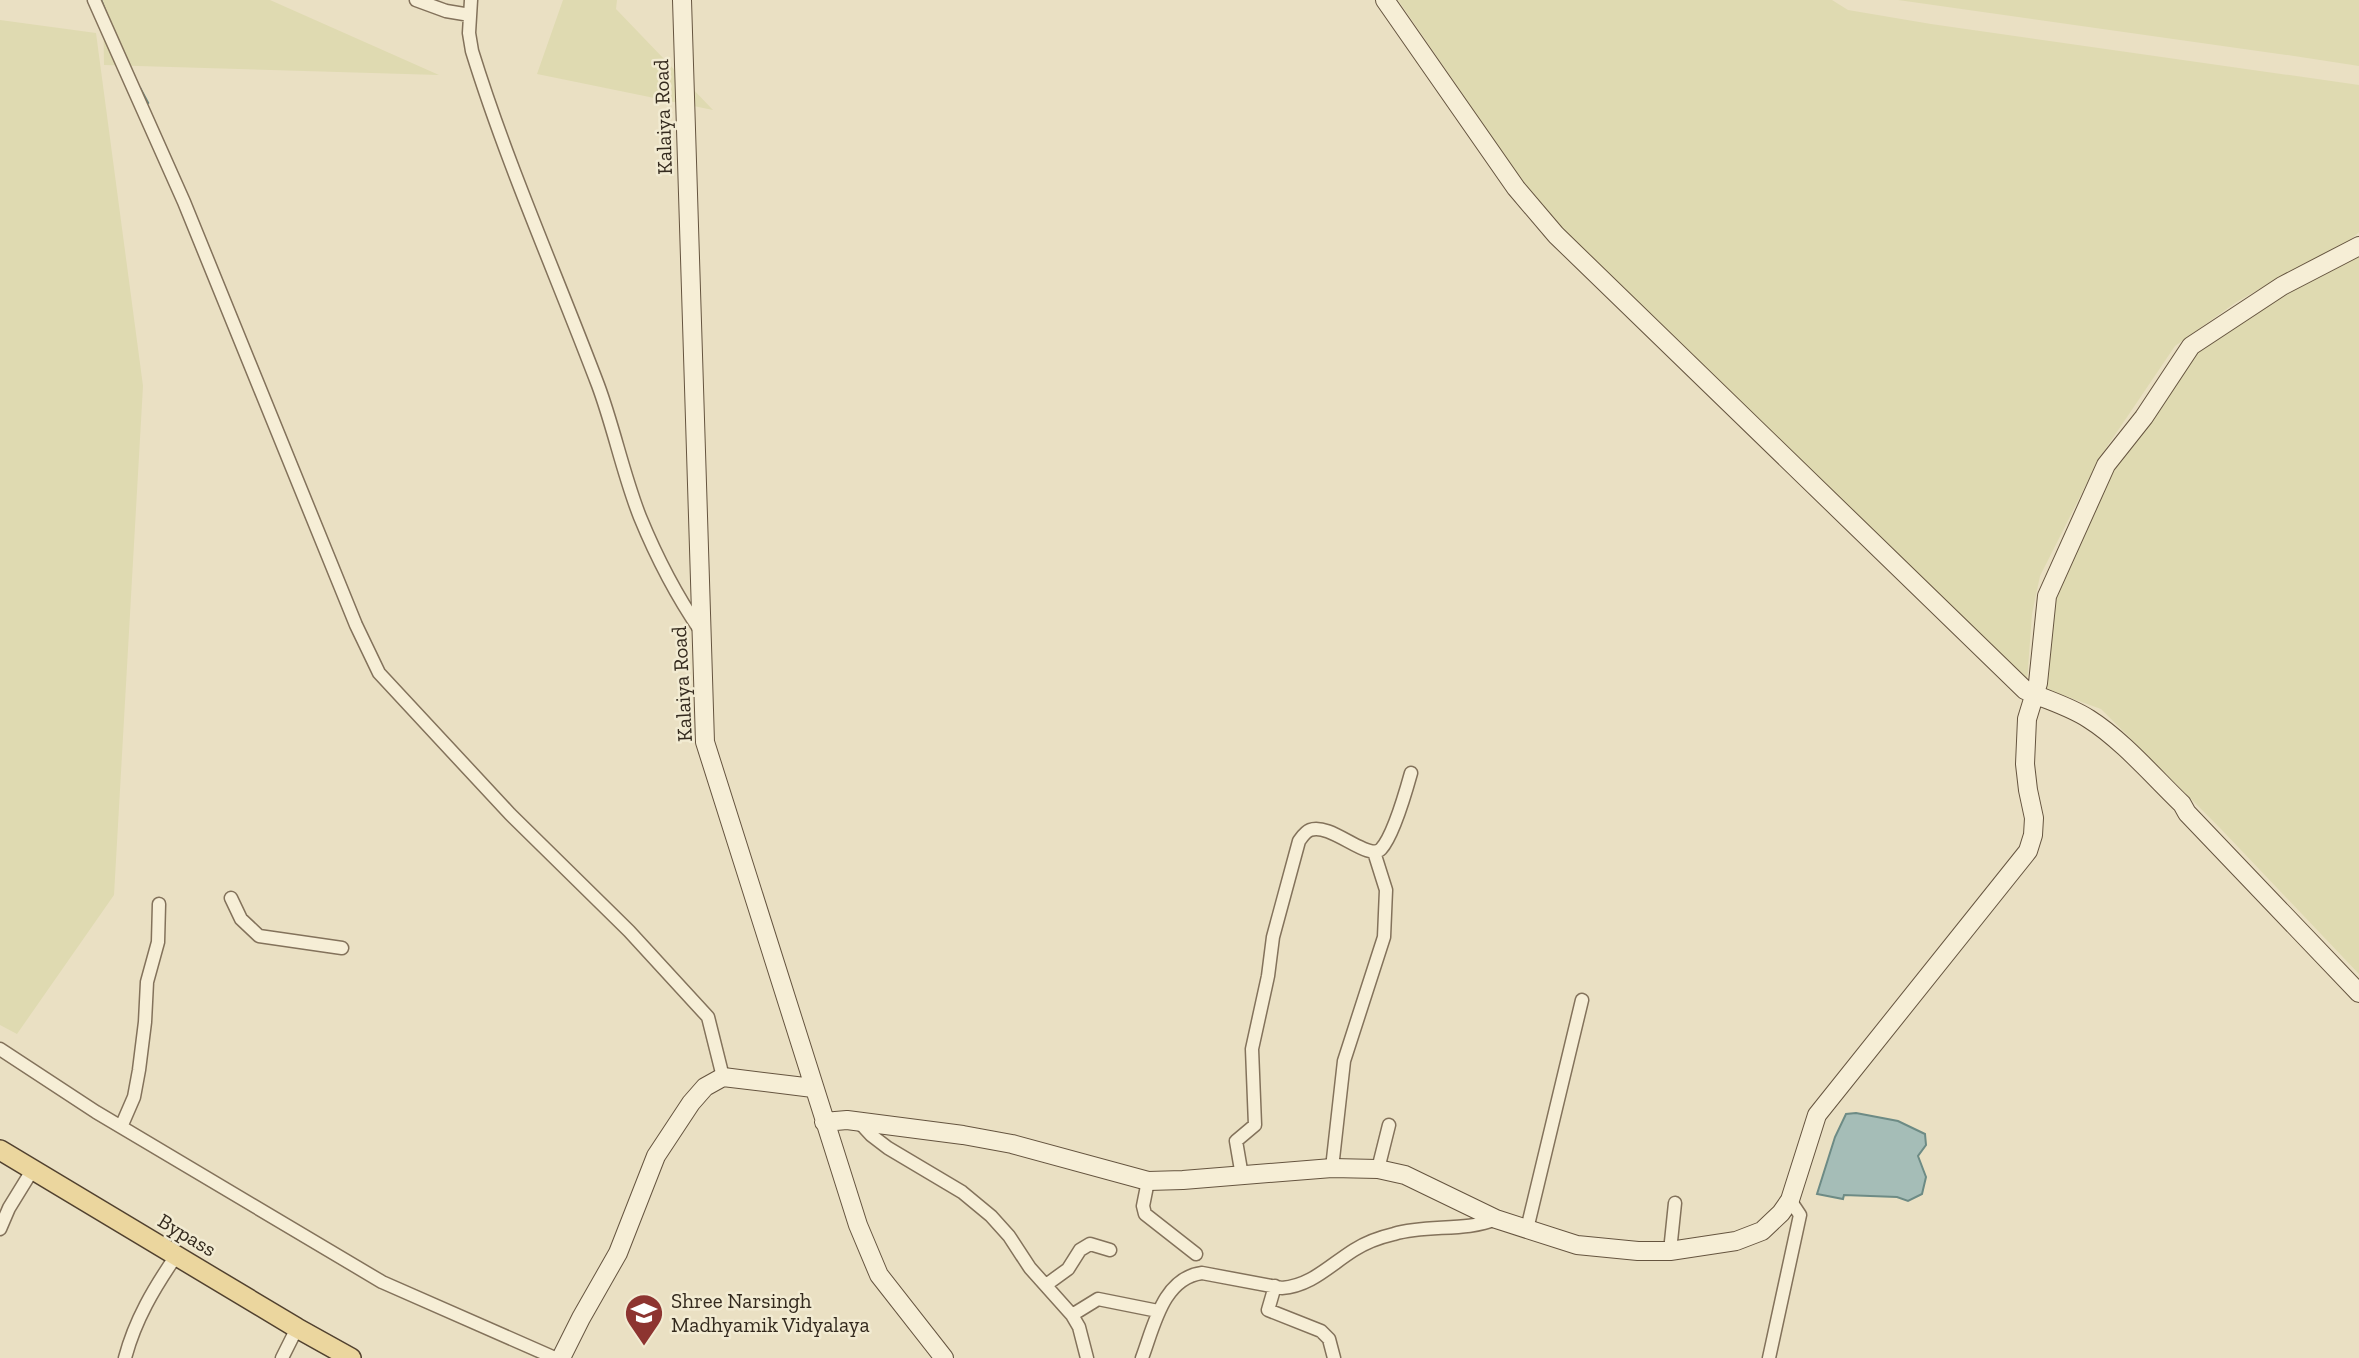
<svg xmlns="http://www.w3.org/2000/svg" width="2359" height="1358" viewBox="0 0 2359 1358" font-family="'Zilla Slab',serif">
<rect width="100%" height="100%" fill="#eae0c3"/>
<path fill="#dfdab1" d="M103 0H270L439 75 104 65Z
M563 0H617L616 9 713 110 537 74Z
M1398 0H1832L1848 10 1931 24 2359 85V232L2346 244 2303 264 2235 303 2175 346 2100 457 2040 576 2032 614 2027 682 1545 214Z
M1898 0H2359V66L2294 56Z
M0 20 96 33 143 386 114 895 17 1034 0 1025Z
M2359 253V974L2220 828 2101 709 2046 689 2052 594 2111 466 2188 357 2293 287 2342 265Z"/>
<path fill="#a5bdb7" stroke="#6d8b85" stroke-width="2" d="M1856 1113 1898 1121 1925 1134 1926 1145 1918 1156 1926 1177 1922 1194 1908 1201 1897 1197 1844 1195 1843 1199 1817 1194 1835 1137 1846 1114Z"/>
<g fill="none" stroke-linecap="round" stroke-linejoin="round">
<path stroke="#6d8b85" stroke-width="2.5" d="M101 0 108 18
M140 88 148 103"/>
<g stroke="#83725b" stroke-width="15">
<path id="street" d="M94 0 184 202 356 625 379 673 510 814 629 931 708 1017 723 1077
M416 0 446 11 470 15
M471 0 469 33 472 51C507 164 556 274 598 385 614 428 623 474 640 517 656 556 676 595 700 630
M231 898 241 919 259 936 342 948
M0 1049 96 1112 382 1282 555 1358
M859 1122 871 1135 888 1148 962 1192 991 1216 1009 1236 1030 1268 1072 1315 1079 1327 1087 1358
M121 1127 134 1097 139 1070 145 1022 147 982 158 942 159 904
M1332 1168 1344 1061 1384 937 1386 890 1374 852
M1378 1169 1389 1125
M1242 1176 1236 1141 1255 1125 1252 1049 1268 976 1273 937 1299 841C1302 837 1305 832 1310 830 1331 822 1368 862 1381 849 1393 836 1406 791 1411 773
M1148 1181 1143 1206 1145 1214 1196 1254
M0 1229 9 1208 33 1169
M1527 1229 1582 1000
M1670 1251 1675 1203
M1046 1285 1068 1269 1080 1250 1090 1244 1110 1250
M1275 1286 1268 1310 1321 1331 1329 1339 1334 1358
M1072 1315 1098 1299 1158 1311
M125 1358C135 1320 154 1288 176 1256
M282 1358 297 1328
M1142 1358C1154 1326 1163 1278 1202 1273L1282 1288C1311 1286 1330 1265 1354 1250 1365 1243 1381 1237 1394 1234 1427 1224 1465 1232 1496 1219
M1769 1358 1800 1215 1790 1200"/>
</g>
<g stroke="#65543f" stroke-width="20">
<path id="secondary" d="M682 0 705 742 858 1225 879 1275 944 1358
M1385 0 1516 188 1556 235 2025 690C2046 700 2069 706 2089 719 2121 739 2154 777 2182 804L2187 813 2359 993
M824 1122 847 1120 963 1135 1012 1144 1148 1181 1183 1180 1332 1168 1378 1169 1405 1175 1496 1219 1577 1245 1638 1251H1670L1736 1241 1762 1231 1781 1213 1790 1200 1817 1115 2028 851 2033 835 2034 818 2028 790 2025 764 2027 719 2038 683 2047 596 2106 465 2144 417 2191 346 2282 286 2359 246
M561 1358 581 1318 618 1253 656 1156 691 1103 705 1087 723 1077 813 1088"/>
</g>
<g stroke="#51412f" stroke-width="22">
<path id="primary" d="M0 1150 297 1328 351 1358"/>
</g>
<use href="#street" stroke="#f6eed6" stroke-width="12"/>
<use href="#secondary" stroke="#f6eed6" stroke-width="18"/>
<use href="#primary" stroke="#ebd69e" stroke-width="19"/>
</g>
<defs>
<g id="school-pin" transform="scale(2.0125)"><path d="M0 17L-7.5 6A9.5 9.5 0 1 1 7.5 6Z" fill="#8d3430" stroke="#f2ebd2"/><path d="M0-5L7-2L0 1L-7-2ZM-4 1L0 2.5L4 1V4Q0 6-4 4Z" fill="#fff"/></g>
</defs>
<g fill-rule="evenodd">
<use href="#school-pin" x="644" y="1313"/>
</g>
<g text-anchor="middle" stroke-width="5" stroke-linejoin="round" paint-order="stroke">
<g font-size="21" fill="#342a1e" stroke="#f2ebd2">
<text transform="translate(663 117) rotate(-92)" y="7">Kalaiya Road</text>
<text transform="translate(682 684) rotate(-93)" y="7">Kalaiya Road</text>
<text transform="translate(187 1235) rotate(31)" y="7">Bypass</text>
</g>
<g font-size="21" fill="#342a1e" stroke="#f2ebd2" text-anchor="start">
<text x="671" y="1308">Shree Narsingh<tspan x="671" dy="24">Madhyamik Vidyalaya</tspan></text>
</g>
</g>
</svg>
